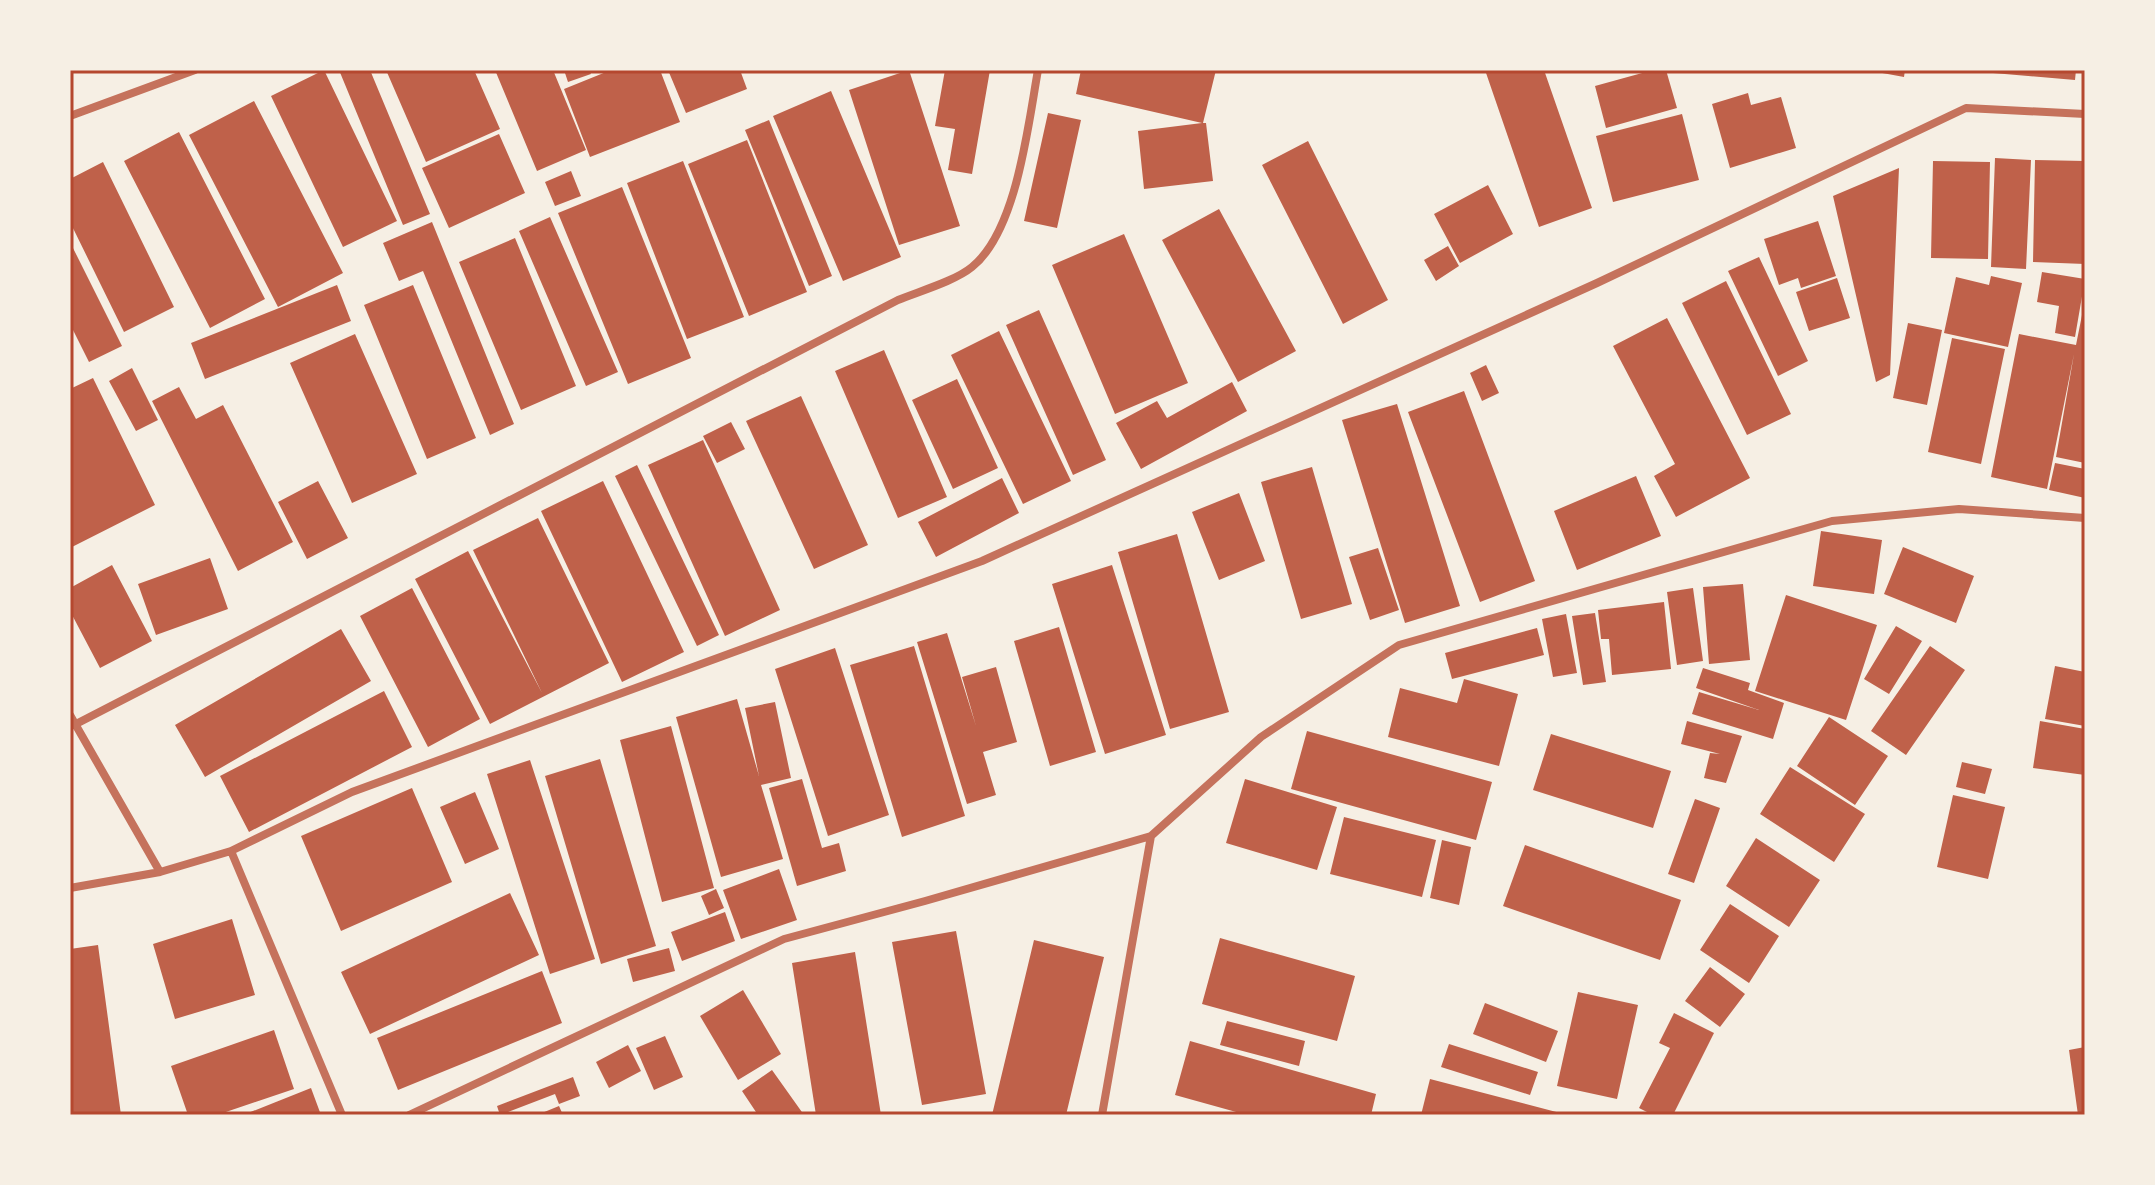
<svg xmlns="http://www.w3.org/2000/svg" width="2155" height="1185" viewBox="0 0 2155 1185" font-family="Poppins,sans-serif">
<rect width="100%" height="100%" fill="#f6efe4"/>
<path fill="#bf614a" d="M324 70 397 221 343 247 271 96Z
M339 70H370L430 214 403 225Z
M386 70H474L500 129 426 162Z
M495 70H553L586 150 537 171Z
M564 70H589L591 74 568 82Z
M611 70H660L680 122 590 157 564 89Z
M668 70H740L747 89 686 113Z
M909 70 960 226 899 245 849 90Z
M945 70H990L972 174 948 170 955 129 935 126Z
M1081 70H1216L1203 123H1206L1213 181 1144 189 1138 131 1202 123 1076 94Z
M1485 70H1544L1592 208 1539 227Z
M1653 70H1666L1677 108 1606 128 1595 86Z
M1866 70H1905L1904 77Z
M1993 70H2076L2075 80 1993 73Z
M831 91 901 257 843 281 773 116Z
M1748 93 1751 105 1781 97 1796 148 1730 168 1712 104Z
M254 101 343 273 278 307 189 135Z
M1048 113 1081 120 1057 228 1024 221Z
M1682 114 1699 180 1613 202 1596 136Z
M769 120 832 276 809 286 745 130Z
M179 132 265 299 210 328 124 161Z
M499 134 525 193 449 228 422 168Z
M747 140 807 292 749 316 688 164Z
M1308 141 1388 300 1343 324 1262 165Z
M1995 158 2031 160 2026 269 1991 267Z
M2035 160 2085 161V264L2033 262Z
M683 161 744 317 687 339 627 183Z
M1933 161 1990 162 1988 259 1931 258Z
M103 162 174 307 124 332 70 222V179Z
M1899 168 1890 375 1876 382 1833 196Z
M571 171 581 196 555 206 545 182Z
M1488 185 1513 234 1460 263 1434 214Z
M622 187 691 358 628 384 558 213Z
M1219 209 1296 351 1238 382 1162 240Z
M550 217 618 372 586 386 519 231Z
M1818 221 1836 276 1801 288 1798 278 1779 285 1764 239Z
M432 222 514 424 490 435 423 271 399 281 383 243Z
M1124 234 1188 383 1115 414 1052 265Z
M515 238 576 386 521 410 459 262Z
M70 242 122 346 89 362 70 324Z
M1448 246 1459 266 1436 281 1424 260Z
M1759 257 1808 361 1778 376 1728 271Z
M2042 272 2085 279 2075 337 2055 333 2059 306 2037 302Z
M1991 276 2022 283 2008 347 1944 333 1956 277 1989 285Z
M1837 278 1850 318 1809 331 1796 292Z
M1726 281 1791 414 1747 435 1682 303Z
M337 285 351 321 205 379 191 343Z
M413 285 476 438 427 459 364 305Z
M1039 310 1106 460 1073 475 1006 325Z
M2082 315H2085V463L2056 457 2074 354 2047 489 1991 477 2019 334 2076 345Z
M1667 318 1750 478 1676 517 1654 476 1675 464 1613 346Z
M1908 323 1942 330 1927 405 1893 398Z
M999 331 1071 481 1023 504 951 355Z
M355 334 417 474 352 503 290 363Z
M1952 338 2005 349 1981 464 1928 452Z
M884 350 947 497 898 518 835 371Z
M1486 365 1499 393 1482 401 1470 373Z
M132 368 158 420 136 431 109 381Z
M93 378 155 505 70 548V389Z
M957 379 998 468 953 489 912 400Z
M1232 382 1247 411 1141 469 1116 423 1157 401 1167 418Z
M179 387 196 419 223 405 293 542 238 571 152 401Z
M1464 391 1535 581 1480 602 1408 412Z
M801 396 868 545 814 569 746 421Z
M1397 404 1460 606 1405 623 1342 420Z
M731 422 745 449 717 463 703 436Z
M703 440 780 610 725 636 648 465Z
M2055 463 2085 469V498L2049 490Z
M637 465 719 635 697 646 615 476Z
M1312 467 1352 604 1301 619 1261 482Z
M1636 476 1661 536 1577 570 1554 511Z
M1002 478 1019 513 936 557 918 522Z
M318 481 348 538 307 559 278 502Z
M603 481 684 652 622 682 541 511Z
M1239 493 1265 561 1219 580 1192 512Z
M538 518 609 663 490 724 415 579 468 551 542 693 473 550Z
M1821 531 1882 540 1874 594 1813 586Z
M1177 534 1229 712 1170 729 1118 552Z
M1903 547 1974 576 1956 623 1884 594Z
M1378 548 1399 610 1370 620 1349 557Z
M210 558 228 609 156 635 138 584Z
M112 565 152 641 100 668 70 611V588Z
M1112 565 1166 735 1105 754 1052 584Z
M1743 584 1750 660 1709 664 1703 587Z
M412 588 480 719 428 747 360 616Z
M1693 588 1703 661 1677 665 1667 592Z
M1786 595 1877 625 1846 720 1755 691Z
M1664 602 1671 669 1612 675 1609 639H1601L1598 610Z
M1595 613 1606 682 1583 685 1572 616Z
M1566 614 1577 673 1553 677 1542 619Z
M1896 626 1922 641 1889 694 1864 679Z
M1059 627 1096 752 1050 766 1014 641Z
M1537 628 1544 655 1452 679 1445 653Z
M341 629 371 681 205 777 175 725Z
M947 633 976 726 962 677 996 667 1017 742 983 752 996 795 967 804 917 642Z
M914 646 965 816 902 837 850 665Z
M1930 646 1965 670 1906 755 1871 731Z
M835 648 889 815 828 836 775 669Z
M2055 666 2085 672V726L2045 719Z
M1703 668 1750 683 1748 690 1784 703 1773 739 1692 714 1699 692 1759 710 1696 688Z
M1464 679 1518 694 1499 766 1388 737 1400 688 1457 703Z
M384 691 412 747 249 832 220 776Z
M737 699 759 776 745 708 775 702 791 778 761 785 783 859 721 877 676 717Z
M1829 717 1888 756 1855 805 1797 766Z
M1687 721 1742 736 1726 783 1704 778 1710 753 1720 754 1681 744Z
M2040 721 2085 729V775L2033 768Z
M671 726 714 888 662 902 620 740Z
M1307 731 1492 782 1476 840 1291 789Z
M1551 734 1671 771 1653 828 1533 790Z
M600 759 656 946 601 964 545 776Z
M530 760 595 959 550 974 487 774Z
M1962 762 1992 769 1985 794 1956 787Z
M1790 767 1865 814 1834 862 1760 814Z
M802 779 822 848 839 843 846 871 797 886 769 788Z
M1245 779 1337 807 1317 870 1226 843Z
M412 788 452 882 341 931 301 836Z
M475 792 499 849 465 864 440 807Z
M1953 795 2005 807 1988 879 1937 867Z
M1695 799 1720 808 1694 883 1668 874Z
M1344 817 1436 840 1422 897 1330 874Z
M1756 838 1820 880 1789 927 1726 886Z
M1442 840 1471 847 1459 905 1430 898Z
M1525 845 1681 900 1660 960 1503 906Z
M779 869 797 920 741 939 723 890Z
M716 889 724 908 709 915 701 896Z
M510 893 539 955 370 1034 341 972Z
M1730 904 1779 936 1749 983 1700 950Z
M725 912 735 941 682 961 671 932Z
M232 919 255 995 175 1019 153 944Z
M956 931 986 1094 922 1105 892 942Z
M1220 938 1355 976 1337 1041 1202 1004Z
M1034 940 1104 957 1066 1115H992Z
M98 945 121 1115H70V949Z
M669 948 675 971 633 982 627 959Z
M855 952 881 1115H816L792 963Z
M1710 967 1745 994 1720 1027 1685 1001Z
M542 971 562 1023 398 1090 377 1038Z
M743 990 781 1054 738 1080 700 1016Z
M1578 992 1638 1005 1617 1099 1557 1086Z
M1485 1003 1558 1031 1546 1062 1473 1034Z
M1674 1013 1714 1033 1673 1115H1653L1639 1108 1670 1048 1659 1043Z
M1227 1021 1305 1041 1299 1066 1220 1045Z
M274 1030 294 1089 217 1115H188L171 1066Z
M665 1036 683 1077 654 1090 636 1048Z
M1190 1041 1376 1094 1371 1115H1247L1175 1095Z
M1449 1044 1538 1072 1530 1095 1441 1067Z
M628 1045 641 1071 609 1088 596 1062Z
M2085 1047V1115H2078L2069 1050Z
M772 1070 804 1115H758L742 1091Z
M573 1077 580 1096 559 1104 555 1094 500 1115 497 1106Z
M1430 1079 1564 1114V1115H1421Z
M311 1088 321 1115H243Z
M559 1106 563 1115H537Z"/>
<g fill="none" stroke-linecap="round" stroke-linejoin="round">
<path stroke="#c5725c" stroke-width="8" d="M70 116 195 70
M70 715 160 872
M74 725 898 300C920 291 955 281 972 267 1017 231 1028 125 1038 70
M231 851 342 1115
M70 888 160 872 231 851 352 792 982 561 1597 283 1966 108 2085 114
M409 1115 784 939 925 901 1151 836 1261 737 1399 645 1832 521 1959 509 2085 518
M1102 1115 1151 836"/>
</g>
<rect width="2155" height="1185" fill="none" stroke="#f6efe4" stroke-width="144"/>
<rect x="72" y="72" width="2011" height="1041" fill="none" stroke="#b5482f" stroke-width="3"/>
</svg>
